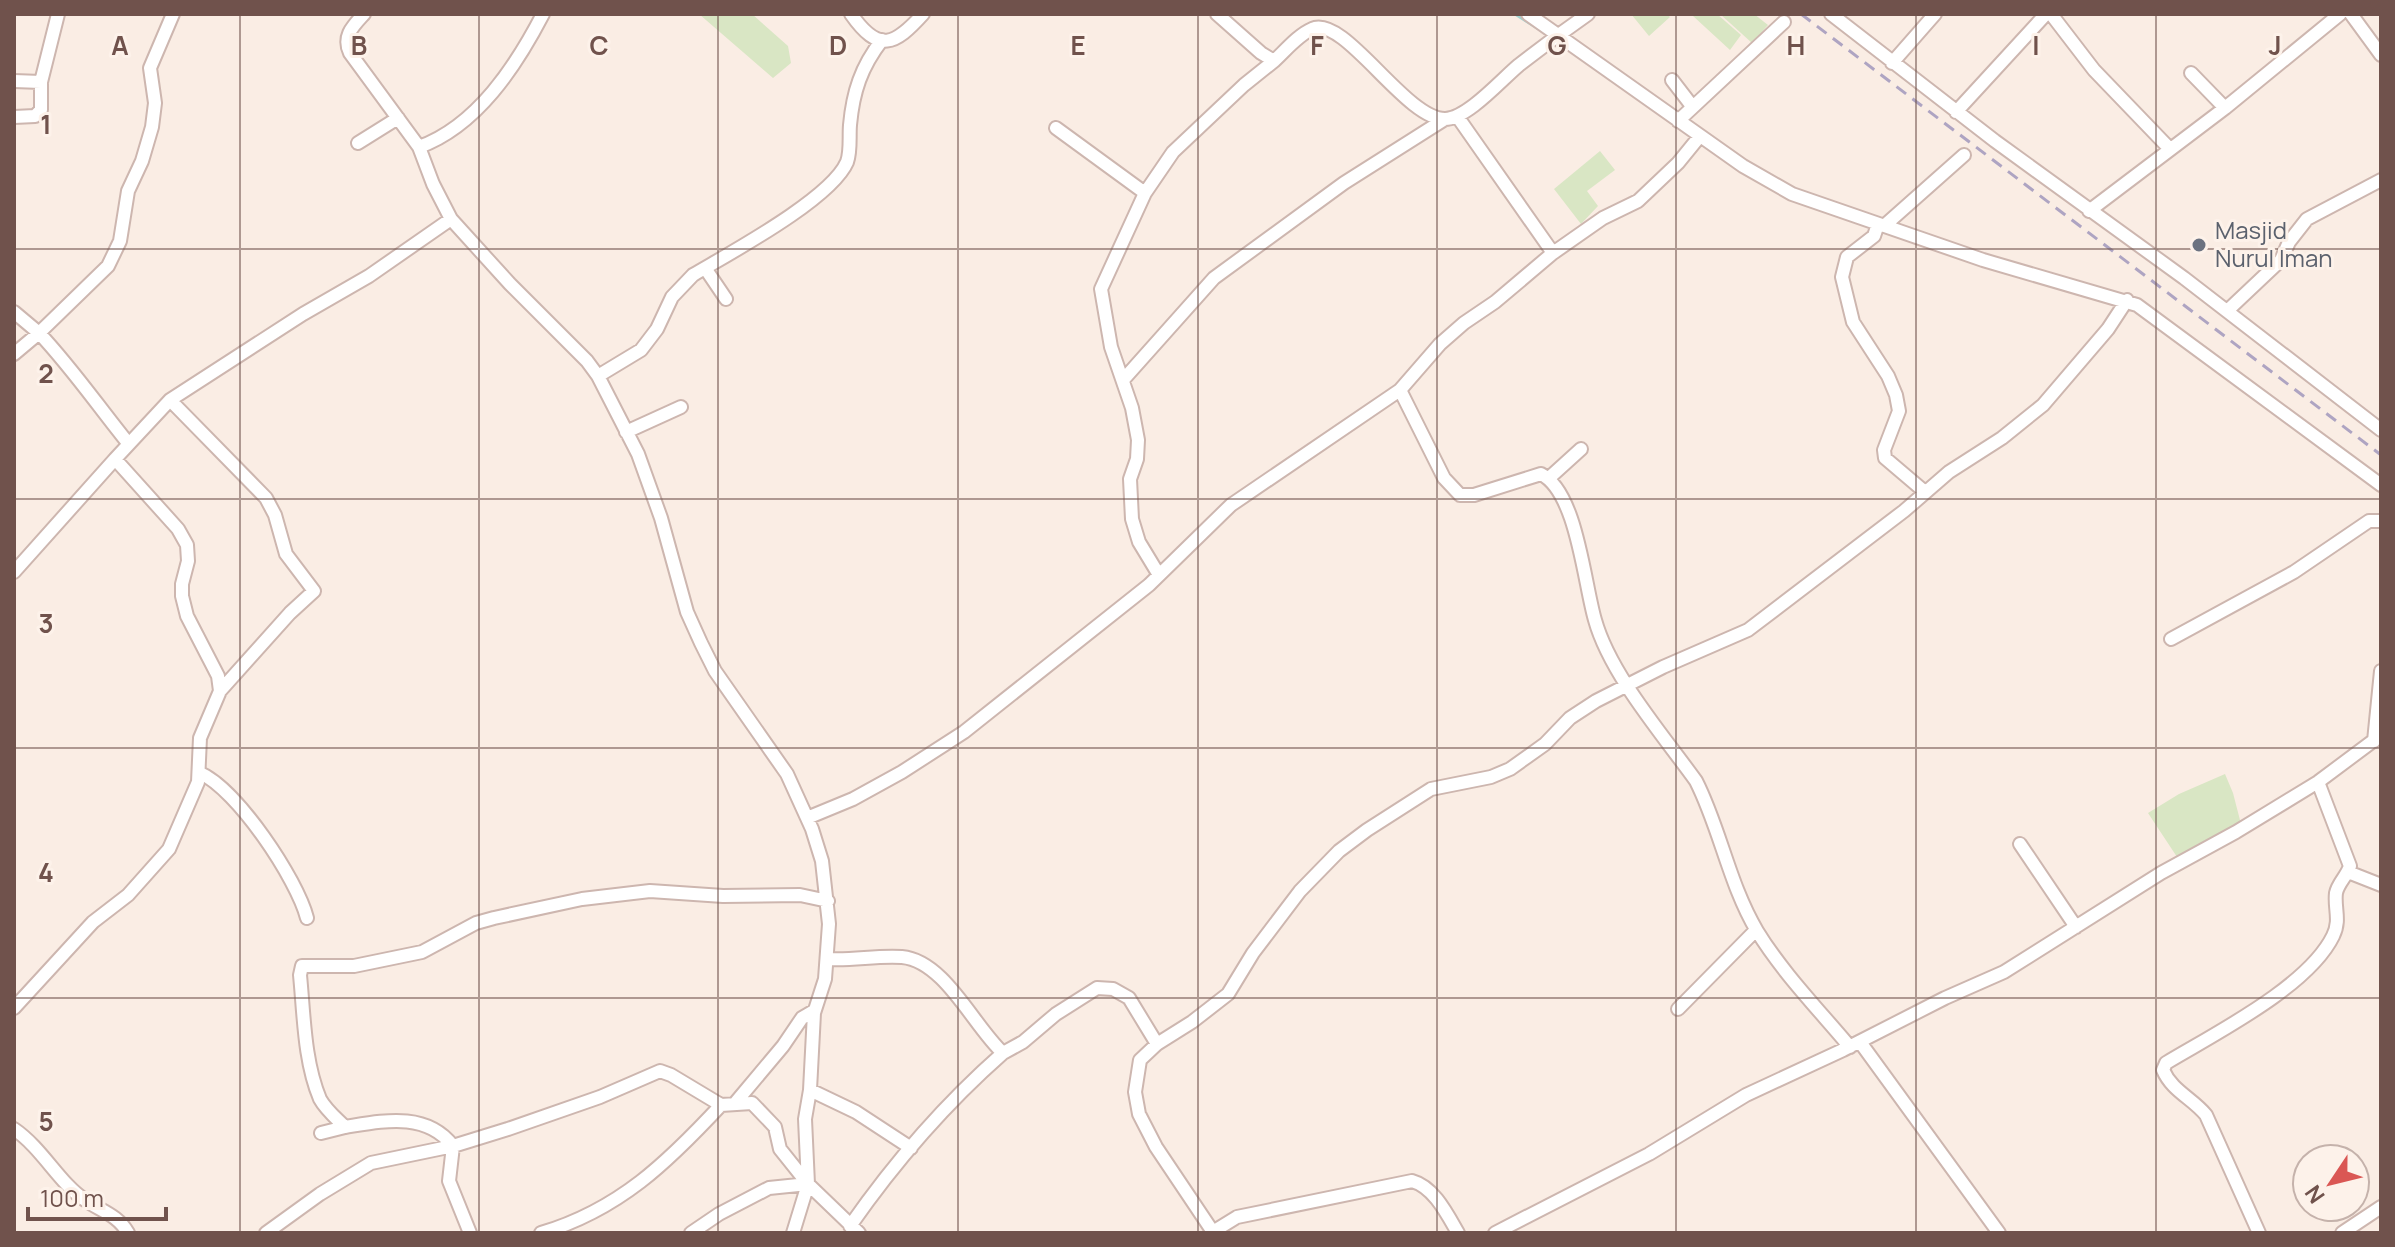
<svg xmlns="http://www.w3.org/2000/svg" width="2395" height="1247" viewBox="0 0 2395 1247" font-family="Manrope,sans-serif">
<rect width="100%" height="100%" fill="#faede4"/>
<path fill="#d9e6c4" d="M699 14H752L788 46 791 63 773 78Z
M1631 14H1667L1670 17 1649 36Z
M1694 14H1717L1741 35 1730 50 1693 16Z
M1720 14H1754L1768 25 1752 43Z
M1600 151 1615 170 1587 191 1598 206 1581 224 1554 189Z
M2225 774 2233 793 2241 824 2179 860 2148 813 2179 794Z"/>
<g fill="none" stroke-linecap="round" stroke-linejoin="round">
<path stroke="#a2d3d0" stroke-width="3" d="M1515 14 1545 33"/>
<g stroke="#cdb6af" stroke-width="16">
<path id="minor" d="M364 14C353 26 342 36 350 53L419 147 433 184 451 219 510 284 587 361 598 376 638 454 661 518 687 612 701 643 715 671 787 774 812 829 822 861 829 924 825 979 814 1013 810 1090 805 1119 808 1184 793 1233
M851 14C879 54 895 45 923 14
M1217 14 1261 53 1274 61C1285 51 1298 35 1312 29 1344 14 1405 119 1445 119 1467 119 1502 79 1519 65 1542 47 1565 30 1588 14
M1528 14 1743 166 1792 194 1983 260 2137 305 2381 485
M1831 14 1995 141 2184 278 2381 430
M2051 14 2094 70 2170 149
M2351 14 2381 55
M1892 63 1935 14
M2191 73 2225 108
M1672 80 1692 106
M14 81 41 82
M1956 112 2046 14
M14 117 35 116 41 110V82L58 14
M1678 121 1784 22
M1056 128 1145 193
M358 143 398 118
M419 147C477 126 516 66 543 14
M2089 211 2225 108 2340 14
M1878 224 1874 236 1847 257 1842 277 1853 322 1888 376 1896 395 1899 411 1884 450 1885 458 1925 492
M1884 226 1964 155
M1553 253 1603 218 1638 201 1678 163 1700 136
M705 268 726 299
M2227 311 2281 260 2289 242 2307 219 2381 180
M14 312 39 333 108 266 120 241 128 191 142 161 152 127 155 103 150 68 173 14
M14 354 39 333C72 368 98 406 128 443
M598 376 641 350 657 329 672 297 693 275C730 253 831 199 847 162 851 151 849 137 850 125 853 92 861 67 882 40
M1123 380 1214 278 1344 183 1445 119
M1400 390 1444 478 1460 495H1474L1541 474C1577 492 1584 583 1595 620 1610 674 1663 735 1696 781 1720 828 1729 884 1757 931 1782 972 1819 1010 1850 1047
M170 400 266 498 275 515 286 554 314 591 290 613 220 691
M626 432 681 407
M1549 478 1581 449
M14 572 115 459
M1159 575 1139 542 1132 519 1130 479 1137 459 1138 440 1132 408 1111 347 1101 289 1145 193 1173 152 1244 85 1274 61
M2171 639 2294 572 2369 521H2381
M2374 741 2381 671
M200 773C237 789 297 879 307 918
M807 818 853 799 902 772 964 732 1149 585 1231 505 1400 390 1440 344 1464 323 1495 302 1553 253 1457 116
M2020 844 2076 927
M2348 872 2381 885
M827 959C852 961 877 955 902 957 945 961 974 1027 1003 1053L1023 1042 1056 1014 1097 988 1113 989 1129 998 1157 1044
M14 1008 93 922 128 895 169 849 198 782 200 738 220 691 218 676 187 616 182 596V584L188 561 187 545 178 529 115 459 170 400 303 314 369 276 451 219
M1678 1009 1756 930
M1860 1042 1999 1233
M810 1090 856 1112 911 1148
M736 1102 783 1046 802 1018 814 1011
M14 1129C42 1148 60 1184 85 1200 101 1211 118 1215 128 1233
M321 1133 345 1127
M850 1226C894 1163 945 1104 1003 1053
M1213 1232 1156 1147 1139 1114 1135 1092 1140 1060 1157 1044 1192 1022 1228 994 1253 953 1300 891 1339 851 1367 830 1431 789 1491 777 1510 769 1545 744 1570 718 1596 701 1663 667 1748 630 1904 511 1949 472 2002 438 2043 405 2108 329 2127 300
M266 1233 320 1194 371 1163 453 1146 508 1129 600 1097 660 1071 671 1075 721 1105 752 1103 775 1127 780 1149 808 1184 859 1233
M470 1233 449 1181 453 1146C426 1111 383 1121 345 1127 336 1118 326 1110 320 1099 304 1061 304 1015 300 975L302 966H354L422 952 476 923 494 918 582 899 650 891 723 896 800 895 828 901
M541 1233C619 1210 668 1162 721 1105
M691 1233 719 1214 769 1188 808 1184
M1211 1233 1237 1217 1412 1181C1434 1187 1447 1214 1458 1233
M1495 1233 1649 1154 1746 1095 1843 1050 1945 998 2004 972 2161 873 2236 832 2318 782 2381 735
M2259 1233 2206 1115C2192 1098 2172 1091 2163 1070L2166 1063C2214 1034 2308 987 2333 936 2341 920 2334 908 2336 893 2338 883 2347 876 2350 866L2318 782
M2342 1233 2381 1207"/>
</g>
<use href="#minor" stroke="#fff" stroke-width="12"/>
<path stroke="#aea4c2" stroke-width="3" stroke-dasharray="12 8" stroke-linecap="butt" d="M1801 14 2381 455"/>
</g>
<path fill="none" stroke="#70524c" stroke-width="2" stroke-opacity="0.55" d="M240 14V1233M479 14V1233M718 14V1233M958 14V1233M1198 14V1233M1437 14V1233M1676 14V1233M1916 14V1233M2156 14V1233M14 249H2381M14 499H2381M14 748H2381M14 998H2381"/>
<circle fill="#6b7280" stroke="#fdf2ea" stroke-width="3" cx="2199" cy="245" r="8"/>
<g text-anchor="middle" stroke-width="6" stroke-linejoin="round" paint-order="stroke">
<g font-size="24" fill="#5b616d" stroke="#fdf2ea" text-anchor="start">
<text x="2215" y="239">Masjid<tspan x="2215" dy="28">Nurul Iman</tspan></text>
</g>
</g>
<g font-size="26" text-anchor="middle" font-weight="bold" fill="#70524c" stroke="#fdf2ea" stroke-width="6" stroke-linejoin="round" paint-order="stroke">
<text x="120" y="55">A</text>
<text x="359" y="55">B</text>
<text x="599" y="55">C</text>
<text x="838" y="55">D</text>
<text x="1078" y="55">E</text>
<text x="1317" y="55">F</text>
<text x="1557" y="55">G</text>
<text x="1796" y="55">H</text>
<text x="2036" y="55">I</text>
<text x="2275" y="55">J</text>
<text x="46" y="134">1</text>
<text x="46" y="383">2</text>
<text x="46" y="633">3</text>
<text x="46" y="882">4</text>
<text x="46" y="1131">5</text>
</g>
<rect width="2395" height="1247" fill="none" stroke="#70524c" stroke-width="32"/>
<g transform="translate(2331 1183) rotate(235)"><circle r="38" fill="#fdf2ea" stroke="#c5b2ab" stroke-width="2"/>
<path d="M0-6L14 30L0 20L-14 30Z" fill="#da5754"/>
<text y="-12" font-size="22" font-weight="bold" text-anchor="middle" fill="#70524c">N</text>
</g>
<path d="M28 1207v12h138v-12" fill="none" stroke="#70524c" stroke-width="4"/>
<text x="40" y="1207" font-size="24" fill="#70524c" stroke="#fdf2ea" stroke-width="6" paint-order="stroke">100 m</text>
</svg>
